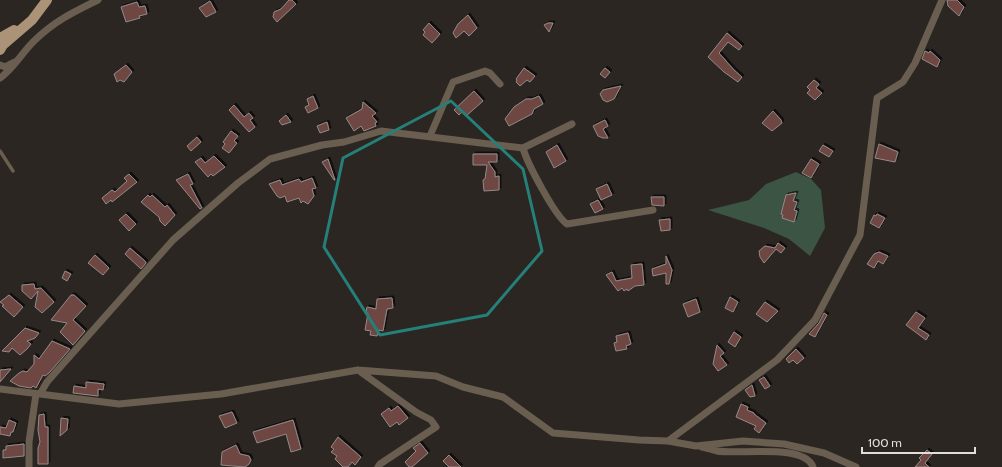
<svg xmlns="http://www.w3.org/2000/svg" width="1002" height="467" viewBox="0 0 1002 467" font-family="Cabin,sans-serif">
<defs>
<filter id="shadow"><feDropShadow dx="2" dy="-2" stdDeviation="0" flood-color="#0009"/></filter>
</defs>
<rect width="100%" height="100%" fill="#2b2622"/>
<path fill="#3b5443" d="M796 172 811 179 821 190 825 228 810 256 789 239 764 228 708 210 749 200 766 184Z"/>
<path fill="#6e4642" stroke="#938a89" filter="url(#shadow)" d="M289 0H292L296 4 277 22 273 17 274 12 281 9Z
M947 0H957L964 7 959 16 948 6Z
M210 1 216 12 206 17 199 8Z
M137 2 139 7 145 6 147 14 139 16 140 18 126 22 121 7Z
M468 15 477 28 469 36 464 31 456 38 453 33 454 31 458 24Z
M429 23 440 34 432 43 423 35 425 32 423 30Z
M548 23H553L549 32 544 25Z
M727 33 742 46 739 50 728 42 719 53 734 70 742 77 738 82 724 72 708 57Z
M925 51 929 53 930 51 940 60 937 67 922 59Z
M126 65 132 72 124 82 120 80 117 82 114 74Z
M524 68 535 76 530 82 527 80 520 86 516 82 517 80 516 79Z
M605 68 610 72 605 78 600 74Z
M814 80 819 84 816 88 822 93 815 100 807 93 810 90 807 87Z
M621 86 614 99 607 102 603 100 600 94 603 90Z
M474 91 483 101 466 116 462 112 459 115 454 110Z
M313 96 318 108 308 113 305 107 309 105 307 99Z
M539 96 543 104 534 109 532 114 509 126 505 119 514 107 526 99H532Z
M363 102 376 113 372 116 377 122 375 123 376 126 364 131 361 126 354 131 346 118 362 109Z
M234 105 244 117 249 113 253 118 250 120 255 127 249 132 229 110Z
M773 111 781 120 782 123 772 131 762 123Z
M286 115 291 122 282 125 279 121Z
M605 120 608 126 603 129 608 138H603L598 136 593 126Z
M327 122 329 130 320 133 317 126Z
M231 131 238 136 234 141 237 143 229 153 222 148 225 144 223 142Z
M197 137 201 142 191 151 187 146Z
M879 144 898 152 895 162 875 158Z
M557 145 566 161 554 168 546 152Z
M823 145 833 151 829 157 819 151Z
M473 154H497V162H488L495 172V177L499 176V190L484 191 483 180 485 179 487 165H473Z
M214 156 225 167 213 176 211 174 208 177 195 162 201 158 205 163Z
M328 159 335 180H334L322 162Z
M811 159 819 164 811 178 802 173Z
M129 174 137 182 112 202 111 200 106 204 102 198 112 190 115 192 127 181 124 178Z
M188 174 193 184 190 185 202 208 200 209 176 180Z
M312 178 316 188 312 189 314 196 308 204 303 201 301 203 299 198 287 202 285 196 280 198 277 196 269 184 280 180 282 185 299 179 301 182Z
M607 184 612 195 601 200 596 189Z
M796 193 793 201 797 202 794 210 797 211 794 222 782 218 783 215 781 214 786 195Z
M148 195 150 197 152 195 165 207 167 205 175 215 165 226 160 221 159 217 141 202Z
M651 197H664V206L652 205Z
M598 200 603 209 595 213 590 204Z
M126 214 136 224 129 231 119 220Z
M877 214 885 218 879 228 870 223 874 215 876 216Z
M670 219V230L661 231 659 220Z
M778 243 785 248 781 253 776 249 764 263 760 257 759 251 765 246 775 248Z
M130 248 145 261 146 263 141 269 125 254Z
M879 252 888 256 883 264 878 261 874 268 867 264 874 254Z
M95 255 109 268 103 275 88 263Z
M666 256 672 270 669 284H666V273L653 276 652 269 666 264Z
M642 264 644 285 635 286 628 291 627 289 624 291 622 288 618 291 606 275 612 272 616 281 632 278 631 265Z
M65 271 71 274 67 281 62 278Z
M34 284 35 289 41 288 54 302 42 313 35 307 38 291 31 299 22 291V285Z
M9 295 23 307 14 317 2 306 4 305 0 302Z
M71 295H74L86 306 73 320 85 331 73 345 60 332 67 323 51 320Z
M730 297 738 302 733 312 725 308Z
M392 298 393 308 387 309 383 331 379 330 377 336 370 335 371 331 365 330 368 313H366L367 307 376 309 377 299Z
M696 299 700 312 688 317 683 304Z
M765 302 778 311 767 322 756 314Z
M916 312 925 318 918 328 929 335 926 340 906 325Z
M824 313 827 315 815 337 809 334 819 323Z
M25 328 39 333 35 338 27 341 31 344 27 349 20 355 12 348 9 352 2 351Z
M734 332 741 337 735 347 728 342Z
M628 333 631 344 626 346 627 349 616 351 614 343 617 342 616 336Z
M52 341 70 349 49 373 45 376 43 375 36 388 33 386 31 388 19 386 10 381 19 373 23 371 27 372 34 364V355L39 359Z
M717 345 724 353 720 356 727 365 718 371 713 364Z
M796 349 804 358 797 364 793 360 789 363 786 359Z
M11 369 0 382V370Z
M764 377 770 386 765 389 759 380Z
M86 382 104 384 103 390 98 389V396L73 393 74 386 86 388Z
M752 385 755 396 750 397 745 390Z
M741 404 748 407 747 410 754 413V414L766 423 759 433 754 429 756 426 736 417Z
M398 406 408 418 399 425 397 422 390 427 381 414 389 408 391 411Z
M232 412 237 423 225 428 219 416Z
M44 414 45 427H48V464H38V448L40 442 38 430 39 415Z
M61 418 68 419 67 430 60 436Z
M9 420 16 423 13 432H11L10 436 0 434V427L6 428Z
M293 420 301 449 291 452 286 434 257 443 253 432Z
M338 437 361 457 355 465 352 462 348 467H343L335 459 337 456 331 452 334 449 331 447Z
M420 443 428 453 412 467H409L405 462 416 451 413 448Z
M24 444V456L3 458V450H6V446Z
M236 445 240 454 249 456 251 460 249 464 245 467 221 465 222 452Z
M927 450 932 454 925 463 929 467H915L921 460 919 458Z
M449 455 461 467H449L443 461Z"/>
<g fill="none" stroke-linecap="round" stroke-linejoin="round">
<path stroke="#695e50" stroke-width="3.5" d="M0 151 13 171"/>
<path stroke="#695e50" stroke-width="7" d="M0 65 5 67 15 62
M0 78C13 69 22 53 33 42 53 22 73 12 98 0
M430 136 453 82 485 71 490 73 500 84
M523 148 572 124
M358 370 416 412 431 420 436 427 380 464 378 467
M0 389 119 404 221 394 358 370 436 376 463 387 503 397 553 433 639 440 668 441 696 446 743 441 784 444 824 453 856 467
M668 441 777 360 815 320 860 235 877 98 903 82 915 63 942 0
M702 447C707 448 712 450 717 451 739 455 804 443 813 467
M29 467V442L36 394H40L47 382 173 240 238 183 270 159 322 145 344 142 381 131 523 148C527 163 555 216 567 224L653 210"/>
<path stroke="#ab9378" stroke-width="10" d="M0 38 14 30
M0 50 3 45 32 20 47 0"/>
</g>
<path fill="none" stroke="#248079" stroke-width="3" stroke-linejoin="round" d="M451 101 523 169 542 251 487 315 380 335 324 247 343 158Z"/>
<path d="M862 447v6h113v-6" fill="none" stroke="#e0ddda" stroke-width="2"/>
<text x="868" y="447" font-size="12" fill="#e0ddda" stroke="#2b2622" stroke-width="3" paint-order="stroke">100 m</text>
</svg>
